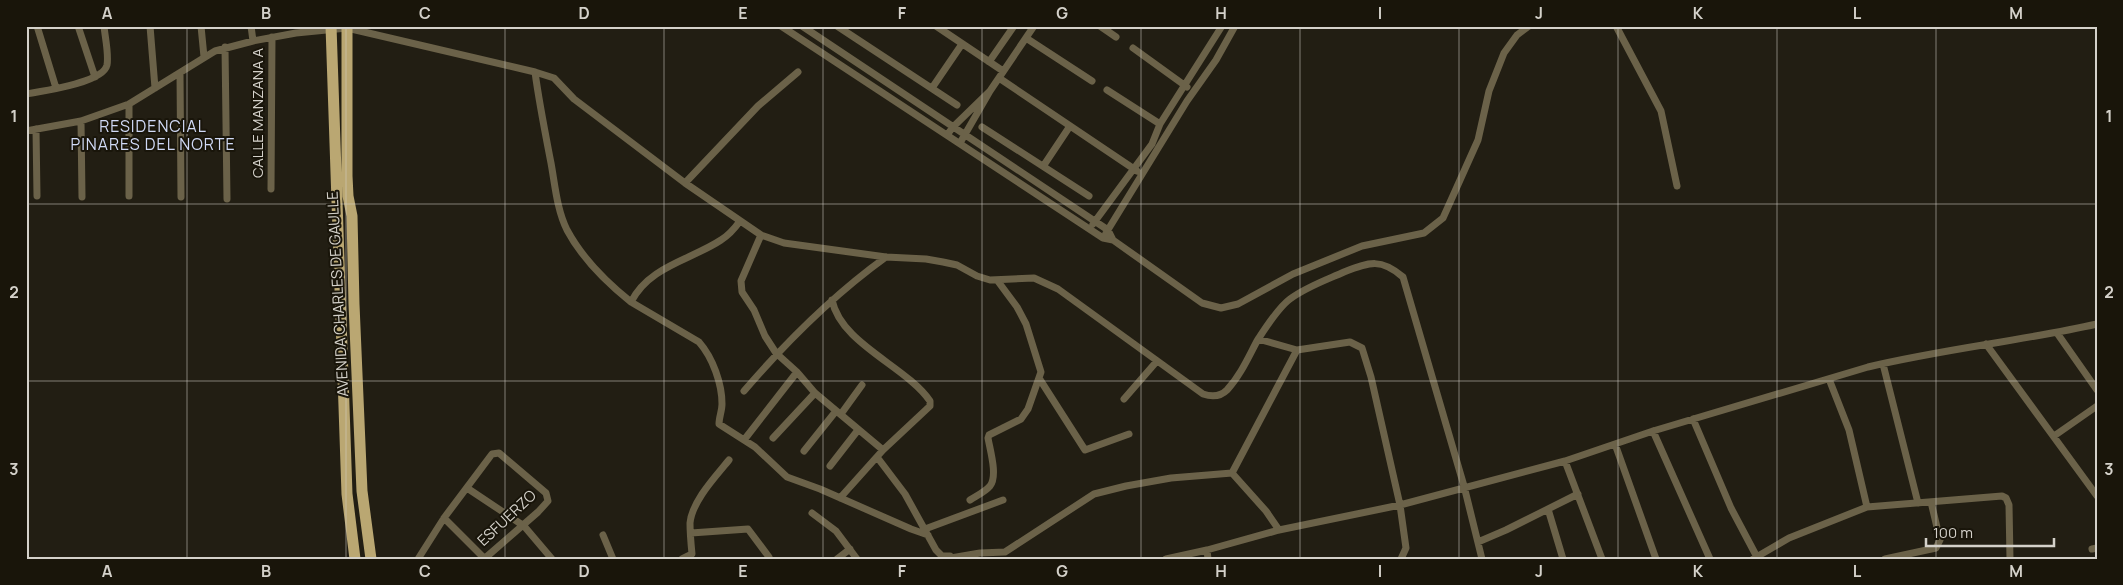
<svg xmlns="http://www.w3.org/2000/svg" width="2123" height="585" viewBox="0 0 2123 585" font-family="Manrope,sans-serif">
<rect width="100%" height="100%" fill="#221e13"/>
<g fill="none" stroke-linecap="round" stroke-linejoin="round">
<path stroke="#6b6249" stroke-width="7" d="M37 26 56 88
M78 26 95 77
M150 26 155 88
M201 26 204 57
M251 26 253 41
M781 26 1103 238 1113 240 1108 230 802 26
M837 26 957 105
M936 26 1003 71
M1100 26 1116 37
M1616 26 1661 111 1677 186
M1026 38 1092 81
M225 47 227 199
M1133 48 1187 87
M989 62 1014 26
M535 72C539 102 545 132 551 163 555 185 557 210 567 230 582 258 606 282 631 302
M180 73 181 197
M999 78 1137 171
M932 88 962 44
M1107 90 1160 124
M990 91 1034 26
M26 94C43 91 103 83 107 65 109 54 105 37 104 26
M129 104V196
M81 121 82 197
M982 127 1089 196
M36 129 37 196
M26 131 81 121 129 104 215 51 253 41 296 33 347 28 535 72 554 78 574 99 685 183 761 235 784 243 886 257 926 259 943 262 957 265 977 276 990 280 1034 278 1058 289 1203 394C1212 397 1220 397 1227 390 1240 376 1248 358 1257 341 1264 330 1279 307 1290 299 1306 287 1326 280 1344 272 1370 262 1381 258 1403 277L1464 486 1482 559
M947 135 953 127 990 91 960 143
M1044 165 1070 126
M685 183 758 106 798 72
M271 189 272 37
M740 221C735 228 729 235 721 240 691 260 649 266 631 302L699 342C713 358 722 384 722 404 722 411 719 417 719 424L744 440 797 372
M1093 224 1152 144 1160 124 1222 26
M1106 233 1187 101 1216 60 1235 26
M761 235 741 281 742 292 754 310 765 336 776 353 797 372 815 393 883 450
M1113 240 1202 303 1221 308 1238 304 1293 274 1362 246 1424 233 1443 218 1478 140 1489 91 1504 53 1517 35 1529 26
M832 300C841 344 906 366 930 401V406L883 450 840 498
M2057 333 2097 390
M1986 344 2097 496
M1297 350 1350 342 1362 348 1371 377 1400 505 1406 548 1401 559
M1883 364 1918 503
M1039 378 1085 450 1129 434
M1829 379 1849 430 1867 507
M744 391C787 341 832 296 886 257
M1124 399 1157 361
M841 414 862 385
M1693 419 1731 508 1758 559
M1653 431 1710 559
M2054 436 2097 406
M773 438 815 393
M744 440 755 447 787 477 820 489 911 529 928 535
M1615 444 1656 559
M804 451 836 411
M877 457 905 494 936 550 942 556H950
M1565 461 1602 559
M830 466 858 430
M1232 473 1297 350 1258 339
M1232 473 1266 511 1279 530
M467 488 524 526 552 559
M970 500C976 496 985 492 990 486 998 476 990 450 988 438L989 435 1021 419 1028 409 1041 372 1026 324 1017 307 997 280
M1548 509 1563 559
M812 513 836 531 857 559
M444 518 485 559
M925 529 1003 500
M691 533 748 529 769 557
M603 535 613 559
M1478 542 1506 530 1578 494
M2092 549 2097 548
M1207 550 1208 559
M418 559 444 518 492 454 499 453 546 493 548 501 538 512 484 559
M682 559 692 554C691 544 690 533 690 523 692 501 716 476 729 460
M837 559 850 549
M945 559 980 553 1005 552 1094 494 1126 486 1171 478 1232 473
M1166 559 1207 550 1279 530 1400 505 1565 461 1653 431 1868 367C1943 349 2021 341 2097 324
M1753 559 1789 538 1867 507 2002 496 2006 498 2009 505 2010 559
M1885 559 1936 548 1940 540 1931 502"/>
<path stroke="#baa772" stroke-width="11" d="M331 26 347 494 355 559
M347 26V176L348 196 352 216 354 304 362 491 371 559"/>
</g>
<path fill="none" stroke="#d4d1ca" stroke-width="1" stroke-opacity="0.55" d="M187 26V559M346 26V559M505 26V559M664 26V559M823 26V559M982 26V559M1141 26V559M1300 26V559M1459 26V559M1618 26V559M1777 26V559M1936 26V559M26 204H2097M26 381H2097"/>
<g text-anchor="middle" stroke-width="4" stroke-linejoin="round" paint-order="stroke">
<g font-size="15" fill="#d4d1ca" stroke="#19150a">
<text transform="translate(258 113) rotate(-90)" y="5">CALLE MANZANA A</text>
<text transform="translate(338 294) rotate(-93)" y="5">AVENIDA CHARLES DE GAULLE</text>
<text transform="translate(507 518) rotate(-43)" y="5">ESFUERZO</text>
</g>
<g font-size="16" letter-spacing="1" fill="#d1daf6" stroke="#19150a">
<text x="153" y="132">RESIDENCIAL<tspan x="153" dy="18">PINARES DEL NORTE</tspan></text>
</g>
</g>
<rect width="2123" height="585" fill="none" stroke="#19150a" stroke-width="55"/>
<path d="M1926 538v8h128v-8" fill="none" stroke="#d4d1ca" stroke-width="2.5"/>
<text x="1933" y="538" font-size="15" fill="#d4d1ca" stroke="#19150a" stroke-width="4" paint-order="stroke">100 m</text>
<rect x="28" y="28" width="2068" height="530" fill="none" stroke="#d4d1ca" stroke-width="2"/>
<g font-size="16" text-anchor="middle" font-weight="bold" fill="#d4d1ca">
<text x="107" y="19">A</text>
<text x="266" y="19">B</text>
<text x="425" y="19">C</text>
<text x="584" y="19">D</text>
<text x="743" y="19">E</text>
<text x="902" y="19">F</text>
<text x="1062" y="19">G</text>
<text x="1221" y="19">H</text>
<text x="1380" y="19">I</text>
<text x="1539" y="19">J</text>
<text x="1698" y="19">K</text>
<text x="1857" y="19">L</text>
<text x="2016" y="19">M</text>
<text x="14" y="122">1</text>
<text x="2109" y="122">1</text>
<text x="14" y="298">2</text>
<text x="2109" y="298">2</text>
<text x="14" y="475">3</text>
<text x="2109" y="475">3</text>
<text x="107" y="577">A</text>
<text x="266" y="577">B</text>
<text x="425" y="577">C</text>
<text x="584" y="577">D</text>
<text x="743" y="577">E</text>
<text x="902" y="577">F</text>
<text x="1062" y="577">G</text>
<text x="1221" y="577">H</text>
<text x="1380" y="577">I</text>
<text x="1539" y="577">J</text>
<text x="1698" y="577">K</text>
<text x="1857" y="577">L</text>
<text x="2016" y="577">M</text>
</g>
</svg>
